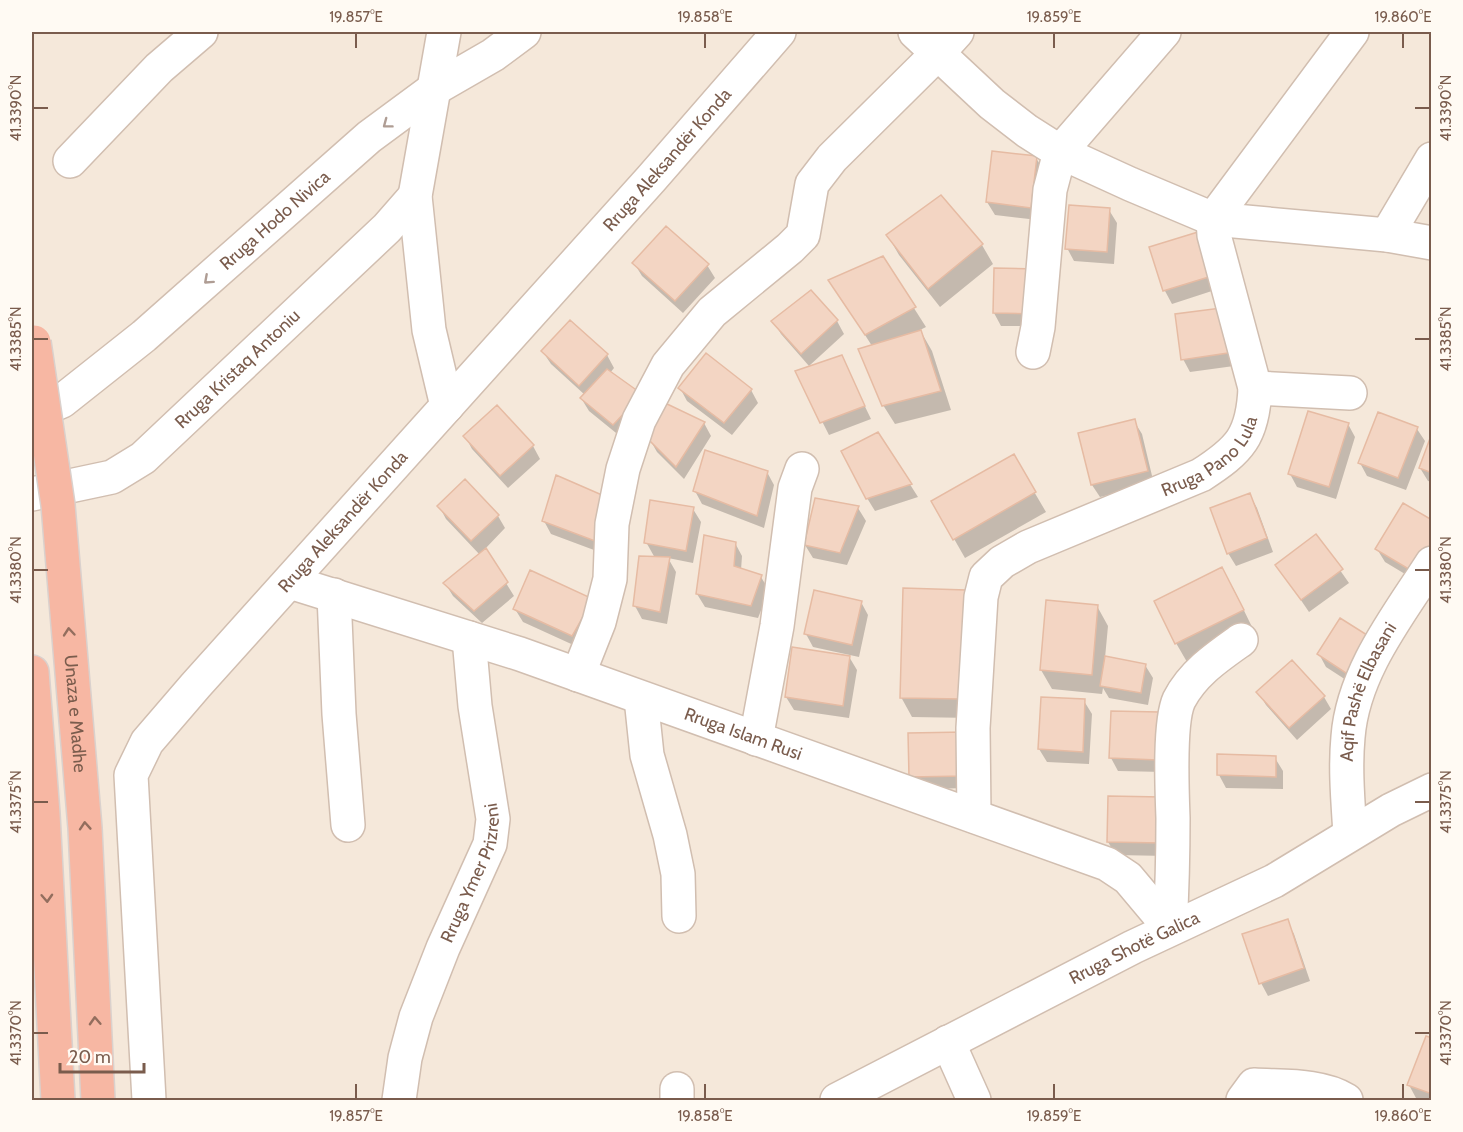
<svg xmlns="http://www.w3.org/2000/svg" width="1463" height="1132" viewBox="0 0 1463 1132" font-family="Cabin,sans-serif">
<rect width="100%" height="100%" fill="#fdf6ec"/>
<path fill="#f5e8da" d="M32 32H1431V1100H32Z"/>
<path fill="#0003" d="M1036 158 1044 171 1038 220 995 215 987 202Z
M1109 210 1117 223 1114 264 1074 261 1067 248Z
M888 236 982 245 993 264 940 307 899 255Z
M1204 246 1218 289 1172 304 1165 291 1151 248Z
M882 258 926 327 920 330 932 351 951 410 895 424 883 405 872 346 830 280Z
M634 263 707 265 715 278 683 313 642 276Z
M1042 283 1040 326H1001L994 313Z
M773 321H837L844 334 809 366 781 334Z
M570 322 607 355 614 368 610 373 641 395 621 437 589 411 581 398 585 395 551 364 543 352Z
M1227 322 1234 366 1190 372 1183 359Z
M841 357 871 419 829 435 797 372Z
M680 388 751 390 758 403 732 435 687 401Z
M666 405 704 423 711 436 684 479 657 452 649 438Z
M1134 421 1142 434 1154 484 1100 497 1092 485Z
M1348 424 1355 437 1336 499 1297 487 1290 474Z
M1417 429 1425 441 1406 490 1367 476 1360 463Z
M878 434 918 497 875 511 867 498Z
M465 436 533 446 540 459 508 488 472 449Z
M1432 438V482L1428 481 1420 468Z
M1013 456 1046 512 965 558 933 502Z
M767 472 774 485 764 528 702 504 695 491Z
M1250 495 1257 508 1273 552 1236 566 1228 553Z
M601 497 602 553 551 534 544 521Z
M816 500 858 508 866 521 847 565 813 558 805 545Z
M1404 505 1425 586 1385 562 1377 549Z
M439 506 498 516 505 528 485 549 514 596 482 623 453 596 445 583 480 555 446 519Z
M693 509 701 522 693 563 668 558 676 572 667 624 642 619 635 606 655 558 646 542Z
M1316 536 1349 583 1309 612 1277 565Z
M735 543 742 556 741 570 761 577 769 590 758 618 705 607 697 594Z
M1233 588 1253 629 1187 662 1176 643Z
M905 589 973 718 912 717 901 697Z
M861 602 868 615 859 657 813 647 806 634Z
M1097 606 1108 626 1105 658 1145 665 1153 678 1148 705 1109 698 1103 688 1102 694 1052 689 1041 670Z
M515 609 599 613 580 648 523 622Z
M1319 654H1382L1360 689 1326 667Z
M848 655 857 670 849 718 794 710 786 697Z
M1258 692 1324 697 1331 709 1297 740 1266 705Z
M1084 701 1092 714 1089 764 1047 762 1039 749Z
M1158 713 1164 772 1118 771 1111 758Z
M910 734 972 788 918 789 910 776Z
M1275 758 1283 771V789L1226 788 1219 775Z
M1161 799 1167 856 1116 855 1108 842Z
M1287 921 1294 934 1310 981 1268 996 1261 983Z
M1432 1040V1100H1423L1416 1098 1409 1085Z"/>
<path fill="#f3d5c3" stroke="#e6bba3" stroke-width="1.5" d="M992 151 1037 156 1031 208 986 202Z
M941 195 983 244 928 289 886 235Z
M1069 205 1110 208 1107 252 1065 249Z
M666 226 709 264 675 301 632 263Z
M1198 232 1212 276 1163 291 1149 247Z
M883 256 916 307 865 335 828 280Z
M994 268 1035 269 1034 314 993 313Z
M811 290 838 320 801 354 771 321Z
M1221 308 1228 353 1181 360 1175 314Z
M570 320 608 354 579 386 541 351Z
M921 330 941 391 882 406 858 349Z
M706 353 752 389 724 423 678 388Z
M842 355 865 406 820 423 795 371Z
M607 369 642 394 613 425 580 398Z
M665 403 705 422 676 467 647 438Z
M497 405 534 445 500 476 463 436Z
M1308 411 1349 423 1329 487 1288 474Z
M1378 412 1418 427 1398 478 1358 463Z
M1135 419 1148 471 1091 485 1078 433Z
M878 432 912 484 866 499 841 451Z
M1432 433V473L1419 468Z
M705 450 768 471 757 516 693 491Z
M1014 454 1036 492 953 540 931 501Z
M556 475 602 495 595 541 542 521Z
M465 479 499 515 471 541 437 506Z
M1250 493 1267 538 1227 554 1210 508Z
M815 498 859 506 840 553 804 545Z
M650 500 694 507 686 551 644 543Z
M1403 503 1432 520V551L1417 574 1375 549Z
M1316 534 1343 569 1301 600 1275 565Z
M704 535 736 542 734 566 762 575 751 606 696 594Z
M486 548 508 582 474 611 443 583Z
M639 556 670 557 660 612 633 606Z
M1222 567 1244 610 1175 644 1154 601Z
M530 570 593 599 572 636 513 609Z
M903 588 966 590 963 699 900 698Z
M814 590 862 601 852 645 804 634Z
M1046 600 1098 605 1092 675 1040 670Z
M1340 618 1375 640 1352 677 1317 654Z
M792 647 850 656 843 706 785 697Z
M1105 656 1146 664 1141 693 1100 686Z
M1292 660 1325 696 1289 728 1256 692Z
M1041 697 1085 699 1083 752 1038 749Z
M1111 711 1159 712 1158 760 1109 758Z
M965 732V776L909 777 908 733Z
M1217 754 1276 756V777L1217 775Z
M1108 796 1162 797 1161 843 1107 842Z
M1288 919 1304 968 1259 984 1242 934Z
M1426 1036 1432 1038V1094L1407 1085Z"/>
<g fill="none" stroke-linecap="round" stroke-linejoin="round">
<g stroke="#d1beb0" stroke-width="36">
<g id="minor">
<path d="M444 32 415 196 429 330 447 406"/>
<path d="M915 32 992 104 1027 131 1060 152 1130 184 1213 219 1387 235 1432 243"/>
<path d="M70 161 159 68 201 32"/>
<path d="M1387 235 1432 159"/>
<path d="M1033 352 1038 327 1050 190 1060 152 1164 32"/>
<path d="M1255 388 1350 393"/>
<path id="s1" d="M32 414 62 401 144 336 369 137 434 89 493 55 524 32"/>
<path id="s2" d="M32 494 112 477 143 458 387 228 415 196"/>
<path id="s3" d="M290 582 520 654 1107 864 1128 878 1170 928"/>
<path d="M334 595 339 714 348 825"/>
<path d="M578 675 599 622 610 579 612 524 623 469 639 420 668 365 712 312 790 248 803 235 812 184 832 158 937 54 957 32"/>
<path d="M641 698 647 755 670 835 678 874 679 916"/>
<path d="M756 739 777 626 795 488 802 469"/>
<path id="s4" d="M974 816 973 728 981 597 986 577 1002 562 1028 547 1201 475C1240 450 1253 436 1255 388L1214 235 1213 219 1352 32"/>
<path id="s5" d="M1350 834C1348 802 1345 769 1348 737 1353 672 1398 616 1432 563"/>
<path d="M1170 928C1172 892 1173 855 1173 818 1172 791 1169 722 1179 700 1193 673 1217 657 1241 640"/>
<path d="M948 1042 974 1100"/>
<path id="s6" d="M149 1100 131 775 147 742 196 685 651 179 779 32"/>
<path id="s7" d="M399 1100 405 1058 416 1017 443 948 490 844 493 819 475 706 469 638"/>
<path d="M677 1100V1089"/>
<path id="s8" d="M837 1100 1133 947 1274 881 1391 810 1432 790"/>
<path d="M1243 1100 1254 1085C1283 1087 1320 1084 1346 1100"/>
</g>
</g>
<g stroke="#dad1cd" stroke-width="36">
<path id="highway" d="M32 672 43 814 58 1100"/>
</g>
<use href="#minor" stroke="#fff" stroke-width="33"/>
<use href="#highway" stroke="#f7b7a3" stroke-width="33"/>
<g stroke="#dad1cd" stroke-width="36" stroke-linecap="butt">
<g id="highway-bridge">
<path id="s9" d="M34 342 58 505 85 828 98 1100"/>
</g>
</g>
<use href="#highway-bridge" stroke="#f7b7a3" stroke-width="33"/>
</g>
<defs><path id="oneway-chevron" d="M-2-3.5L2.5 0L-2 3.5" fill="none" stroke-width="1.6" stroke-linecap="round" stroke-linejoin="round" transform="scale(1.5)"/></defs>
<g stroke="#af9d94">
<use href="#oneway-chevron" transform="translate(387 124) rotate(143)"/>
<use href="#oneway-chevron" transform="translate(208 280) rotate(138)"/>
</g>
<g stroke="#936e5e">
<use href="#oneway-chevron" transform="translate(69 632) rotate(-95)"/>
<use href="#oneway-chevron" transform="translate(85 826) rotate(-94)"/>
<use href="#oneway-chevron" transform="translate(47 898) rotate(87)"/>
<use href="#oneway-chevron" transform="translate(95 1021) rotate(-93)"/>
</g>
<path fill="none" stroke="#7a5c4d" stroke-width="2" d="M356 33V48M705 33V48M1054 33V48M1403 33V48M33 108H48M1415 108H1430M33 339H48M1415 339H1430M33 570H48M1415 570H1430M33 802H48M1415 802H1430M33 1033H48M1415 1033H1430M356 1084V1099M705 1084V1099M1054 1084V1099M1403 1084V1099"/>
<g text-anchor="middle" stroke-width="5" stroke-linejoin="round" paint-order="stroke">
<g font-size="18" fill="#7a5c4d" stroke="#fffaf3">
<text dy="6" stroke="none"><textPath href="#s6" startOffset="1143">Rruga Aleksandër Konda</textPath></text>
<text dy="6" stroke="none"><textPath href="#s1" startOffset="312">Rruga Hodo Nivica</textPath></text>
<text dy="6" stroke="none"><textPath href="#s2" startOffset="248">Rruga Kristaq Antoniu</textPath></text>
<text dy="6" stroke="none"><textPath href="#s4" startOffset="498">Rruga Pano Lula</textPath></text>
<text dy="6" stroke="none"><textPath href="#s6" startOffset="657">Rruga Aleksandër Konda</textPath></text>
<text dy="6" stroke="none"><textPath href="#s5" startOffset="146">Aqif Pashë Elbasani</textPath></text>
<text dy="6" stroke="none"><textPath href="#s9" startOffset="374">Unaza e Madhe</textPath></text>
<text dy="6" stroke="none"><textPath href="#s3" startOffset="478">Rruga Islam Rusi</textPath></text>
<text dy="6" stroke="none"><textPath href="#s7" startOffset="240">Rruga Ymer Prizreni</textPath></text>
<text dy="6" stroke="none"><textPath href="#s8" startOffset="334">Rruga Shotë Galica</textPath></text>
</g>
</g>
<rect width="1463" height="1132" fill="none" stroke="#fffaf3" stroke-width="66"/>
<path d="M60 1063v9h84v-9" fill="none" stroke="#7a5c4d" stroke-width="3"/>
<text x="69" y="1063" font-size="18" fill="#7a5c4d" stroke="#fffaf3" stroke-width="4.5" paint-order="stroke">20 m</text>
<rect x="33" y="33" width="1397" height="1066" fill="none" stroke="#7a5c4d" stroke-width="2"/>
<g font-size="15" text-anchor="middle" fill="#7a5c4d">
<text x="356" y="22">19.857°E</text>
<text x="705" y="22">19.858°E</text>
<text x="1054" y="22">19.859°E</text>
<text x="1403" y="22">19.860°E</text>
<text transform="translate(16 108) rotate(-90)" y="5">41.3390°N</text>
<text transform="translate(1446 108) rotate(-90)" y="5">41.3390°N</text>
<text transform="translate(16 339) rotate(-90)" y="5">41.3385°N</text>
<text transform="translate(1446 339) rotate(-90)" y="5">41.3385°N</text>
<text transform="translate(16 570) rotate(-90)" y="5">41.3380°N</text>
<text transform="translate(1446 570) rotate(-90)" y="5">41.3380°N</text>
<text transform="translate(16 802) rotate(-90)" y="5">41.3375°N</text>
<text transform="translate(1446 802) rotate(-90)" y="5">41.3375°N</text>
<text transform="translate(16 1033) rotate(-90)" y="5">41.3370°N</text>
<text transform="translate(1446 1033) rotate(-90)" y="5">41.3370°N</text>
<text x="356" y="1121">19.857°E</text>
<text x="705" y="1121">19.858°E</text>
<text x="1054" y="1121">19.859°E</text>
<text x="1403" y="1121">19.860°E</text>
</g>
</svg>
